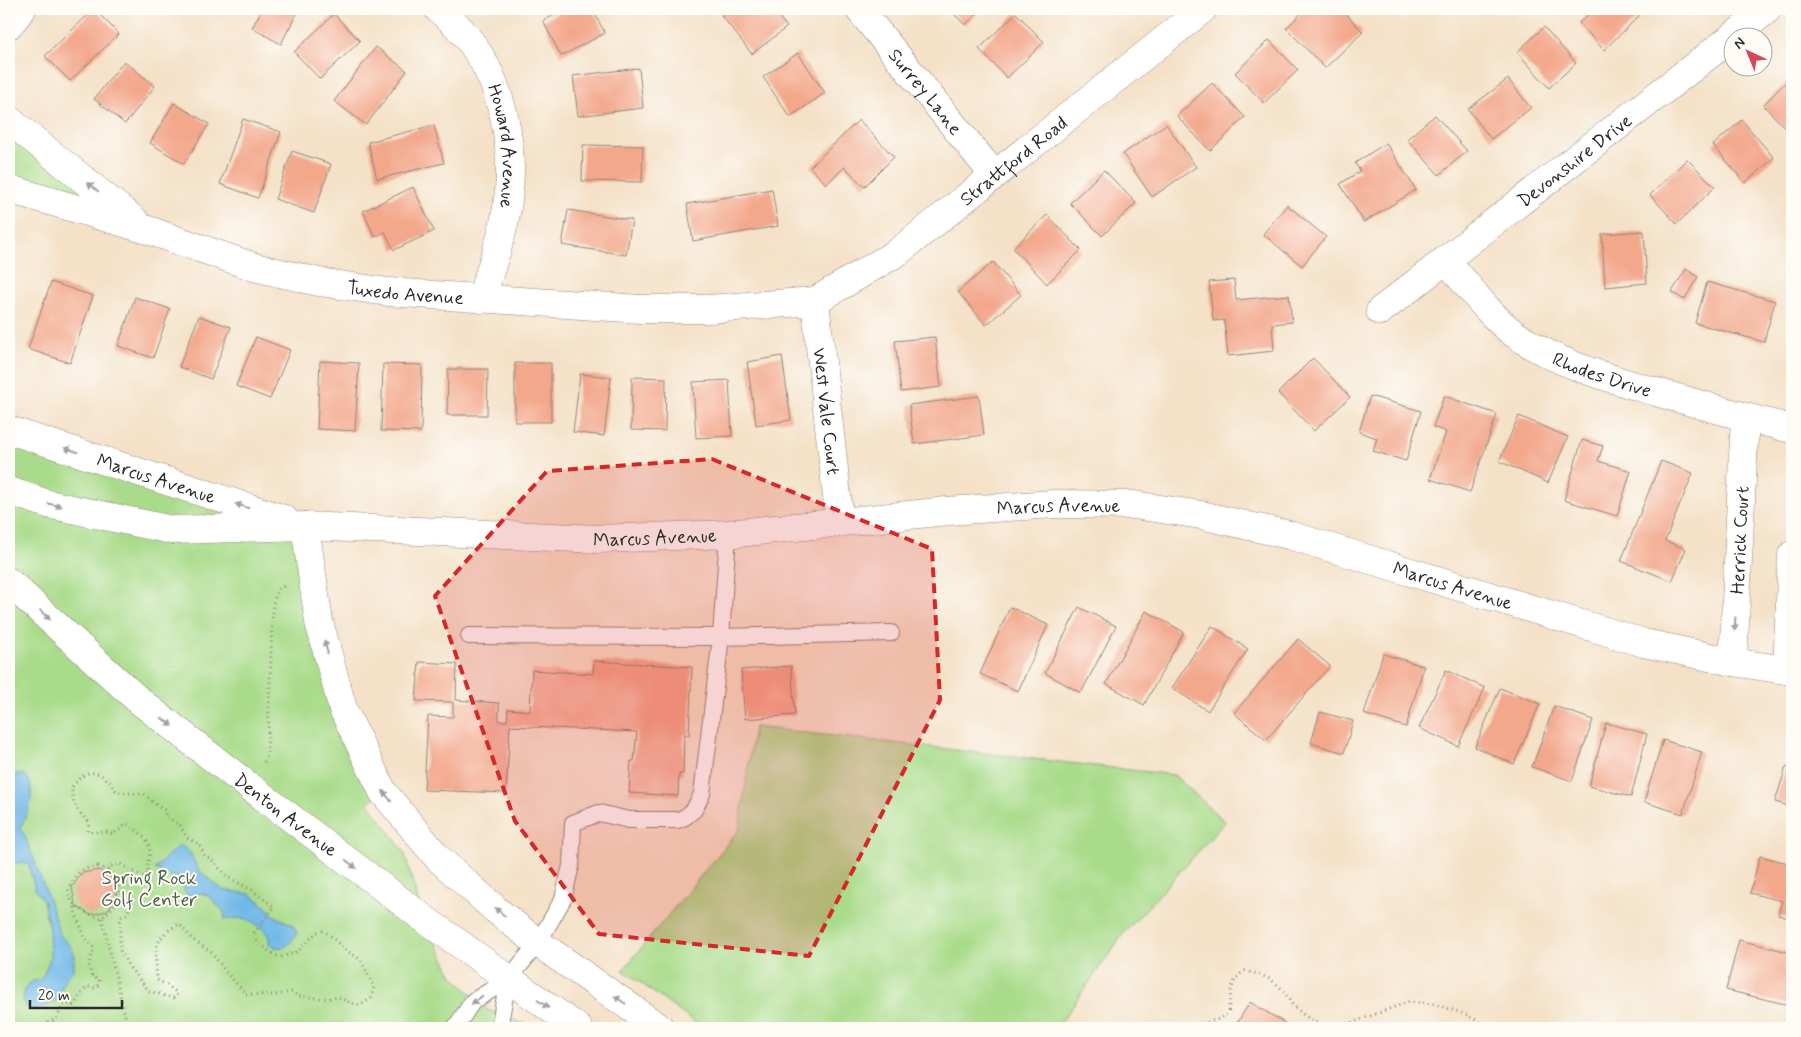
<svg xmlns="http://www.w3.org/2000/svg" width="1801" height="1037" viewBox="0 0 1801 1037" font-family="Mynerve,sans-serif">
<rect width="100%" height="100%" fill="#fdfcf7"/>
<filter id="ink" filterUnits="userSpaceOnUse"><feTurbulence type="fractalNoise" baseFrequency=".02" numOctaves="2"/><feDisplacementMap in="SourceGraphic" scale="10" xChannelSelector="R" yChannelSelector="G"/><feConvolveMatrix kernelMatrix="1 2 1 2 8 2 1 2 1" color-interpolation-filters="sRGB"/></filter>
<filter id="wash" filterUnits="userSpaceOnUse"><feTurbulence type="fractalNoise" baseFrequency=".0096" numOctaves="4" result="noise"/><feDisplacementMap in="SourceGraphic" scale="20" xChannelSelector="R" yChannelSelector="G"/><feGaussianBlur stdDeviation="1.12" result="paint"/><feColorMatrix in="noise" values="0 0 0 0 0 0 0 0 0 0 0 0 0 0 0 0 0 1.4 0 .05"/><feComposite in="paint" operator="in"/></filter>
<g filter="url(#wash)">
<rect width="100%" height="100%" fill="#f4e1c7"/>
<path fill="#a9db8a" stroke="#6a835a" d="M9 120 145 229 9 189Z
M9 430 305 526 319 622 383 792 368 802 404 852 423 918 453 976 486 1009 535 1028H9V613L23 596 9 582Z
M754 727 1174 775 1225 822 1123 934 1057 1028H702L623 970 739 830Z"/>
<path fill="#70b8e8" stroke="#4e728a" d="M20 774 25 775C38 789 28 814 20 828L25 836 49 900 60 935 72 948 75 956 73 970 66 978 56 1001 38 1010 28 1009 24 1005 23 999 24 990 32 981 38 980 43 976 50 958 49 929 44 906 43 900 35 890 29 865 22 862 9 865V775Z
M181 845 190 853 198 869 211 881 223 890 250 894 261 902 275 916 293 925 297 933C288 946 286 951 269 945 270 937 268 933 261 928 247 917 243 917 225 920L224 912 209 896 202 893 190 896 184 892V880L180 877H172L155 869 168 855Z"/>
<g id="blocks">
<path fill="#f3a78b" d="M94 9 119 34 70 81 45 56Z
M262 9H299L281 44 252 28Z
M566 9H592L605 33 561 56 543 21Z
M729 9H772L787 27 752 54 721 15Z
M949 9H982L965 25Z
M1306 9H1341L1363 32 1325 68 1286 28Z
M1594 9H1634L1640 15 1604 50 1579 23Z
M1016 13 1044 42 1007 78 979 49Z
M334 14 360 41 320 79 294 52Z
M1544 27 1576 63 1549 88 1517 52Z
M1269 40 1298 70 1264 103 1235 73Z
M376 47 407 71 366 125 334 101Z
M798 53 825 93 790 117 763 77Z
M124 61 155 86 125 124 94 99Z
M639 68 643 108 578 116 573 76Z
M1792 76V135L1763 105Z
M1508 79 1531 108 1491 139 1468 109Z
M1212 83 1245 117 1210 151 1177 116Z
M174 103 209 124 184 164 150 143Z
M1435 115 1467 151 1439 175 1407 139Z
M243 119 281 132 258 198 220 184Z
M859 120 894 157 864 187 845 167 826 184 810 167Z
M1742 120 1774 158 1745 183 1713 145Z
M1166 124 1196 167 1152 197 1123 154Z
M434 125 444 163 377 179 368 142Z
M1386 143 1416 190 1364 222 1340 184 1360 171 1355 163Z
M583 145 643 146 642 182 582 181Z
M292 151 331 164 314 213 275 199Z
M1687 159 1715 187 1677 224 1650 195Z
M1104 170 1136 203 1102 236 1070 203Z
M413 187 434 231 394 250 385 232 375 237 363 211Z
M772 189 778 226 693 241 687 204Z
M1287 205 1326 237 1302 266 1263 234Z
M568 210 632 220 626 255 562 245Z
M1047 215 1081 250 1047 284 1013 248Z
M1644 231 1647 283 1605 287 1602 234Z
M993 262 1021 295 986 325 958 292Z
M1686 269 1698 277 1684 300 1672 292Z
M1234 280 1236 300 1289 295 1292 322 1272 324 1274 351 1228 356 1224 320 1213 321 1209 282Z
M51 282 93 296 70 363 28 349Z
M1707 282 1775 301 1764 342 1695 323Z
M135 297 170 309 153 358 118 346Z
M199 316 231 327 211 379 179 367Z
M256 337 290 350 270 399 236 386Z
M935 337 941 387 901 392 895 341Z
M782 356 791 420 756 425 747 362Z
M1313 358 1350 397 1314 431 1278 393Z
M320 361 359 363 355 431 317 429Z
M515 363H551V422H515Z
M383 364 422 365 421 432 381 431Z
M448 369H488L487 415H447Z
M580 374 611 377 604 436 573 432Z
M632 377 666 378 665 431 631 430Z
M729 380 732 436 696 438 693 382Z
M979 396 984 435 914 444 909 405Z
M1370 396 1421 411 1406 461 1373 451 1377 438 1359 432Z
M1444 396 1497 414 1470 492 1430 479 1446 432 1433 427Z
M1519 416 1568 437 1548 483 1499 461Z
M1582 440 1603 446 1598 461 1631 471 1617 516 1564 500Z
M1661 461 1693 473 1665 541 1686 549 1672 581 1621 561Z
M1010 607 1048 625 1018 691 980 674Z
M1079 607 1116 626 1081 693 1045 673Z
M1146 611 1184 632 1144 705 1106 684Z
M1212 626 1248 649 1208 711 1172 688Z
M1298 639 1330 666 1266 740 1234 713Z
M1383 654 1424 666 1406 727 1364 714Z
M594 661 692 667 689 735H684L683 774H679L678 796 629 793 631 761H634L637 732 510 726 506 793 424 790 428 716 453 717V702L416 701 419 662 457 664 456 700 499 703V721H507L508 709 530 711 532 670 593 674Z
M791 666 795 715 745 719 741 670Z
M1446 670 1485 688 1458 746 1419 728Z
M1500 688 1540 704 1514 764 1475 747Z
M1554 706 1593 720 1572 781 1532 767Z
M1320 712 1353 721 1344 753 1311 743Z
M1606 723 1647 734 1631 797 1589 786Z
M1663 740 1702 752 1683 814 1644 802Z
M1786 767 1792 768V807L1775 802Z
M1760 856 1792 864V919L1778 915 1782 901 1750 893Z
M99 870 114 879 117 897 107 911 90 915 75 905 72 887 82 873Z
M1739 940 1792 953V993L1789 1005 1726 990Z
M1250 1002 1293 1028H1234Z"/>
</g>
</g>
<g filter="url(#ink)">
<use href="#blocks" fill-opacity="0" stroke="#908679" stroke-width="1"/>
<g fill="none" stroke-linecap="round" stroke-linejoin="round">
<g stroke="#908679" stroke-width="18">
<path id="lane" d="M469 636 721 637 891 633
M455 1028 473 1001 508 980 538 943 563 899 571 866 573 823 599 813 629 820H678L685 817 694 810 702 794 721 637 728 534
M496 1028 500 1023 508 980"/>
</g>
<g stroke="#908679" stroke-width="29">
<g id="street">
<path id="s1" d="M438 9C495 52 517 130 508 200 504 234 491 267 481 299"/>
<path id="s2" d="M859 9 994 175"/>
<path d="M9 120 134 220"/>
<path id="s3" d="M9 189 145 229 254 267 319 282 388 292 641 309H709L815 301 898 252 1203 9"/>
<path id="s4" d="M1446 260C1467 284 1487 313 1513 333 1556 364 1606 377 1656 392 1702 405 1746 418 1792 429"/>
<path id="s5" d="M815 301 840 523"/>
<path id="s6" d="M1380 311 1768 9"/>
<path id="s7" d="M1733 662 1745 418"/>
<path d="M1787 670 1792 555"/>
</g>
</g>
<g stroke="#908679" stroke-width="29">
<g id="secondary">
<path id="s8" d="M9 430 284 519"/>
<path id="s9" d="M9 491 48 504 172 530 305 526 598 539 728 534 947 511 1054 504 1134 505 1201 515 1289 535 1644 643 1733 662 1792 671"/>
<path d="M305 526 319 622 343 709 383 792 438 858 496 910 538 943 660 1028"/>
<path id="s10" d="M9 582 137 699 237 777 423 918 578 1028"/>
</g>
</g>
<g stroke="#908679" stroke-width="29">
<path id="primary" d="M9 25 22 9"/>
</g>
<path stroke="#908679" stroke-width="3" stroke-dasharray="1 4" stroke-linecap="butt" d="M264 762 267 756 273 604 278 589 284 586
M98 866C115 873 117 878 120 896L114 906 102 918C86 914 59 902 72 882 75 878 78 872 83 870 87 868 93 867 98 866Z
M108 870 112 865 120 864 144 877 148 873C146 866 148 863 149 857 153 841 139 831 127 824L113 834 107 832H88L89 822C77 811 72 804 72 787 89 764 104 771 117 792L144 794 159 807 165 810V816L180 825 187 838 199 844 204 855 212 860 227 877 252 890 274 907 253 934 256 940 271 953 281 957 297 952 317 932 323 931 329 934 344 949 361 960 374 987 371 998 361 1005 351 1003 338 997 328 999 298 996 292 992 275 995 246 994 226 972 211 952 192 939 179 924C150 939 156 953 157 980L167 985 177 993 176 997 173 998 149 991 129 967 120 950V922L122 916 127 914 130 906 120 896
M102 918 128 1028
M39 1028 56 1019 65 1003 73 1005C79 999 81 992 88 987L95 988 99 984V979L92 977C87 961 90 963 94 948L82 934C83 926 74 917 75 906
M1188 1028 1219 1019 1228 1013C1231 996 1229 980 1245 971 1262 974 1274 979 1285 993 1288 997 1290 1003 1294 1006 1303 1016 1315 1022 1326 1028
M1327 1028 1354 1022 1408 1002 1434 1004 1465 1014 1490 1028"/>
<use href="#lane" stroke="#fff" stroke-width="16"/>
<use href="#street" stroke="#fff" stroke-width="28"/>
<use href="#secondary" stroke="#fff" stroke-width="28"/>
<use href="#primary" stroke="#fff" stroke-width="28"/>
</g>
<defs><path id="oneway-solid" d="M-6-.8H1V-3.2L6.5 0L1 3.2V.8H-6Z" transform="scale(1.25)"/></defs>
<g fill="#a0a0a0">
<use href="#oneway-solid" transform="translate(93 187) rotate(-141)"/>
<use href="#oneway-solid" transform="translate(71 450) rotate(-162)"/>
<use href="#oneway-solid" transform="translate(55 505) rotate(12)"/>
<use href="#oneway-solid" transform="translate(242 506) rotate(-162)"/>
<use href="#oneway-solid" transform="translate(45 615) rotate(43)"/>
<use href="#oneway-solid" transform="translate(1735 624) rotate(93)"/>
<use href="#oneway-solid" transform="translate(326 647) rotate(-105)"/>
<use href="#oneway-solid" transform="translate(167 722) rotate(38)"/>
<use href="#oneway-solid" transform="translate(387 796) rotate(-128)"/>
<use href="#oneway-solid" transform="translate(351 864) rotate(37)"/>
<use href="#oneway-solid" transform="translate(500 912) rotate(-141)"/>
<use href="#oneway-solid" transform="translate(477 1000) rotate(142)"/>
<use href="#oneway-solid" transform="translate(620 1000) rotate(-145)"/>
<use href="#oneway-solid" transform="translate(543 1004) rotate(35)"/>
</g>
</g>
<path fill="#d62828" fill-opacity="0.2" stroke="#d62828" stroke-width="4" stroke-dasharray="10 6" stroke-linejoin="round" d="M712 459 932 549 940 700 809 956 599 934 515 821 435 596 547 471Z"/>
<g text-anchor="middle" stroke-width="4" stroke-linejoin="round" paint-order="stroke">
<g font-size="19" fill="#2b2b2b" stroke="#fdfcf7">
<text dy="7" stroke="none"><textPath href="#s2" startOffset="106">Surrey Lane</textPath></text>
<text dy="7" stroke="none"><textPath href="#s1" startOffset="158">Howard Avenue</textPath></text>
<text dy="7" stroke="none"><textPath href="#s3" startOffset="1065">Strattford Road</textPath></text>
<text dy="7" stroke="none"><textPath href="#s6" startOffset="246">Devonshire Drive</textPath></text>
<text dy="7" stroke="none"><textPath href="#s3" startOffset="411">Tuxedo Avenue</textPath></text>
<text dy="7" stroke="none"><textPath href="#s4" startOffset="198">Rhodes Drive</textPath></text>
<text dy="7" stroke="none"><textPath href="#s5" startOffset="111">West Vale Court</textPath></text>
<text dy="7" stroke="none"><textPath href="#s8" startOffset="155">Marcus Avenue</textPath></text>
<text dy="7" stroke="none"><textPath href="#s9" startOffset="1056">Marcus Avenue</textPath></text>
<text dy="7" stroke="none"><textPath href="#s9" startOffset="651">Marcus Avenue</textPath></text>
<text dy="7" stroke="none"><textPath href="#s7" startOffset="122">Herrick Court</textPath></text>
<text dy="7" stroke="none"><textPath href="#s9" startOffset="1461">Marcus Avenue</textPath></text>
<text dy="7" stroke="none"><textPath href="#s10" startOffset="362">Denton Avenue</textPath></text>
</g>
<g font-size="19" fill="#516048" stroke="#fdfcf7">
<text x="149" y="884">Spring Rock<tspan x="149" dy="22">Golf Center</tspan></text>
</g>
</g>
<rect width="1801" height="1037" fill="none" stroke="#fdfcf7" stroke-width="30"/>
<g transform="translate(1748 52) rotate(316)"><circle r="24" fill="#fdfcf7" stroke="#a9a8a5"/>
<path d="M0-4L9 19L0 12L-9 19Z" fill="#d1495b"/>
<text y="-8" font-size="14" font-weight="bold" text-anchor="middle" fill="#2b2b2b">N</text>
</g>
<path d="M30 1000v8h92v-8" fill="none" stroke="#2b2b2b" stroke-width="2.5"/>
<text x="38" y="1000" font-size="15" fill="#2b2b2b" stroke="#fdfcf7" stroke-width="4" paint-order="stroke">20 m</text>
</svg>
